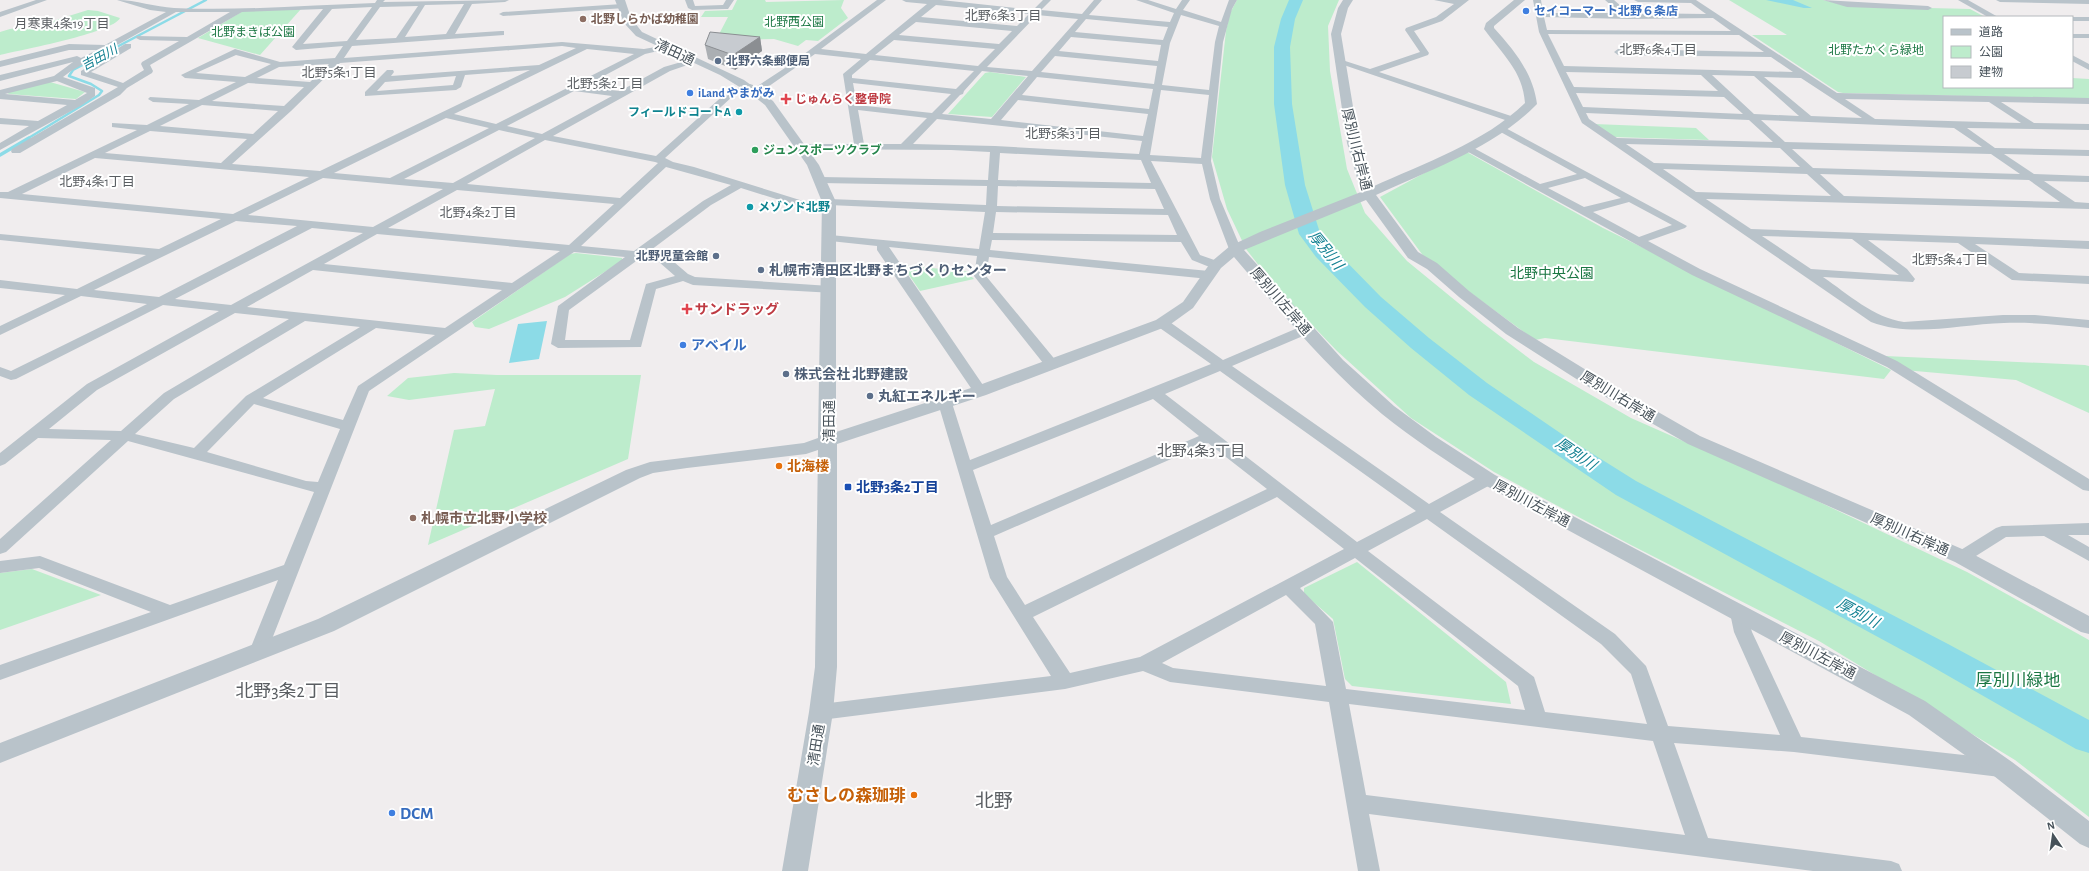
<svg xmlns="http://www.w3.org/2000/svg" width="2089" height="871" viewBox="0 0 2089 871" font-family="'Alegreya Sans','Noto Sans JP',sans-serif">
<rect width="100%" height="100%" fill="#f0edee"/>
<path fill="#bdeccc" d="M737 0H765L766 2 844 0 841 8 848 18 818 41 806 40 798 46 774 39 716 40 728 17H701L705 11 732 10Z
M1237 0H1339L1328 26 1330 71 1347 169 1365 213 1407 261 1484 324 1534 362 1631 418 1794 490 1967 572 2089 640V817L2015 760 1819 641 1631 545 1494 472 1411 418 1337 351 1274 285 1246 249 1227 209 1212 157 1226 31 1230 13Z
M1729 0H1823L1848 6 1970 9 1985 17H1944V87H2072V78L2089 79V99L1843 93 1838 92 1752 35H1787Z
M301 9 260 55 198 38 243 11Z
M88 10 98 11 120 18C113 33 20 50 0 55V32L10 29 46 23Z
M990 72 1026 77 992 117 948 114 985 73Z
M50 82 85 92 76 99 8 94 10 91Z
M1594 124 1696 128 1709 140 1613 137Z
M1465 151 1603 228 1891 370 1884 379 1545 338 1535 340 1427 261 1380 197Z
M576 253 622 258V261L565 297 489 329 475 327 472 322 570 254Z
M902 265 972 272 971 276 974 279 920 291Z
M1885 356 2085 365 2089 366V413L2016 380 1904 370Z
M454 373 497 375H641L628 459 428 545 454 430 485 426 495 389 409 400 387 396 408 378Z
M1357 562 1506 682 1511 704 1352 686 1345 679 1333 619 1304 594V588Z
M32 569 101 595 0 630V573Z"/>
<path fill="#8cdbe7" d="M1766 0H1793L1812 8H1804Z
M547 321 539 359 509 363 518 324Z"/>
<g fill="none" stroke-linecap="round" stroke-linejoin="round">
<path stroke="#8cdbe7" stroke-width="2.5" d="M27 139 99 95 102 91 91 84 69 76 73 70 206 0"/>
<path stroke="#8cdbe7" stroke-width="3.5" d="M0 155 29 138"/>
<path fill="#8cdbe7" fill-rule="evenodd" d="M1289 0H1303L1295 19 1290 47 1292 104 1305 185 1320 233 1332 247 1381 297 1429 338 1487 383 1569 439 1636 481 1948 644 2089 720V753L2076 749 1924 662 1616 495 1469 395 1411 348 1365 307 1316 257 1299 234 1285 185 1274 104V47L1281 19Z"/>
<path fill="#b9c3ca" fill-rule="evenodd" d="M36 0H47L0 17V12Z
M117 0C136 0 155 7 174 8 241 11 309 5 375 3L377 0H385L383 2 509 0 505 2 472 4 455 34 501 31H504V35L352 46 344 58 562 42 644 49 667 45V49L645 54 583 87 620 91 664 67 695 58 699 61 670 71 553 136 656 156 727 92 750 84 753 85V89L788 66 877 0H886L821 49 866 54 927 4 906 2 902 0H941L1033 10 1043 0H1051L1041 10 1082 14 1094 0H1102L1089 15 1170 22 1174 13 1136 0H1148L1176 9 1182 0H1190L1183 10 1221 22 1229 0H1237L1232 9 1223 42 1211 161 1220 199 1241 249 1235 253 1229 249 1210 199 1202 164 1151 161 1200 255 1220 262 1222 265 1220 268H1212L1192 260 1181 242 992 240 990 250 1209 271 1215 275 1209 279 989 257 986 276 1057 362 1059 365 1057 368H1047L974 276 977 256 889 247 987 391 985 394H975L877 250V246L830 241 824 238 830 235 979 249 985 212 829 205 824 202 829 199 986 205 987 186 821 183 816 180 821 177 988 180 990 152 951 150 797 149 796 147 797 145 801 144H854L843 74 861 59 815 54 759 93H753V89L733 96 665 158 673 162 694 167 832 210 834 212 832 214H824L741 188 711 205 647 253 667 256 688 274 695 277 830 286 836 290 834 293 693 285 683 281 656 289 641 347 558 348 551 344 558 306 625 257 574 252 369 391 265 657 258 659 251 657 249 652 278 580 0 680V665L151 612 39 568 0 573V561L40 556 170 605 284 565 314 492 128 441 6 552 0 554V539L111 440 38 438 5 464 0 466V453L87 384 219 311 163 305 16 379 11 380 0 376V367L11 371 147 304 81 296 0 335V326L65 295 0 288V280L77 289 146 255 0 240V234L159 249 221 219 0 198V192H8L137 130 112 127V123L147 125 189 104 153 102 148 99 150 97 199 100 236 82 185 78 181 75 235 49 280 62 335 58 343 46 296 50 292 47 323 9 242 12 150 65 153 71 152 73 127 88 120 95 20 153H12L11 151 12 149 118 87 81 75V71L125 44H131V48L91 72 123 83 144 70 141 64 142 62 179 41 140 40 136 38 137 36 187 37 230 12H176L71 71 63 77 95 88V96L82 105 0 150V143L29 126 0 124V118L38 121 67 105 0 99V90L54 76 73 62 0 81V75L77 56 81 58 97 50H69L0 67V61L69 44 105 45 166 12 150 10ZM464 4 446 34 405 37 425 5ZM936 5 1029 14 1017 26 921 17ZM418 6 396 38 356 40 380 7ZM372 7 347 41 303 44 332 9ZM1037 15 1078 19 1032 71 987 67ZM1181 15 1219 26 1215 42 1209 90 1162 85 1170 43ZM1086 19 1168 27 1163 40 1075 32ZM916 22 1012 31 999 44 899 35ZM1071 37 1161 45 1158 61 1059 51ZM894 40 995 49 978 66 875 55ZM562 46 576 48 539 65 391 76 394 72 393 70H387L365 92V96L456 90 461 87 465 75 530 70 320 171 232 164 291 111 340 63ZM587 49 634 54 496 124 454 114ZM236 55 271 64 245 77 196 73ZM1055 56 1157 66 1154 84 1041 72ZM870 60 974 71 956 89 852 78V75ZM329 64 310 82 257 78 279 67ZM982 71 1028 76 991 119 942 114 960 95 963 94 964 91ZM456 76 453 85 377 91 385 82ZM1037 77 1153 89 1149 109 1022 95ZM57 81 87 93 75 100 5 94ZM248 83 304 87 284 106 212 101ZM853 83 951 94 932 113 857 105ZM1161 90 1209 95 1201 158 1150 155ZM574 91 612 96 542 134 507 126ZM1018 100 1148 114 1143 136 1001 120ZM202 105 278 111 253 134 160 126ZM858 110 927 118 901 144H864ZM446 118 489 128 390 178 334 173ZM937 119 1142 141 1139 154 995 146 913 144ZM499 130 535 138 453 183 404 179ZM150 131 247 139 221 163 105 153ZM545 140 655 162 658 163 620 198 467 184ZM1000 153 1141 160 1151 183 998 180ZM95 158 309 177 233 214 22 194ZM666 167 731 185 703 201 634 251 581 246ZM323 178 443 189 373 227 248 215ZM998 186 1155 189 1164 209 997 206ZM457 190 614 204 569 245 388 228ZM996 212 1168 215 1177 235 993 233ZM236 221 297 226 159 297 94 290ZM312 228 363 233 231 305 175 299ZM377 234 560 251 512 283 324 264ZM639 259 659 262 675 276 646 284 630 340H565L569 310ZM313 270 502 290 445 328 247 307ZM235 313 289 319 164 393 121 431 49 429 97 390ZM305 321 360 327 246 396 194 448 135 434 174 399ZM376 328 435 335 358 386 343 420 263 398ZM254 404 340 429 318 482 306 481 207 452Z
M685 0H693L695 6 723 5 726 0H734L728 9H725L692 10 688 8Z
M1434 0H1469L1442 21 1414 31 1429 53 1428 55 1379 72 1517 118V122H1511L1335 62 1339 59 1370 69 1420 52 1405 30 1406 28 1436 17 1454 4Z
M1533 0H1541L1543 13H1620L1605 0H1614L1629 13 1706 14 1691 3 1638 2 1634 0H1696L1837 93 2089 98V104L2001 102 2034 123 2089 124V130L1967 128 1995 148 2089 150V156L2004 154 2034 174 2089 176V182L2044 181 2075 202 2089 203V209L1706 199 1751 229 2089 241V249L1975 244 2019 273 2089 276V284L2012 280 1958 243 1868 240 1907 269 1915 279 1913 282 1823 277C1848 294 1874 318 1904 322L2003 315H2035L2089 320V328C2061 325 2033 322 2004 323 1960 324 1913 338 1871 322L1582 123 1539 32ZM1544 17 1629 19 1713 18 1731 31 1547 30ZM1548 34 1739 35 1764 52 1618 49 1614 52 1618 55 1771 57 1793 72 1564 66ZM1566 72 1701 75 1718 91 1574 87ZM1712 75 1754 76 1799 116 1754 114ZM1764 77 1801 78 1862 118 1811 116ZM1576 93 1724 97 1743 114 1583 107ZM1845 99 1989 102 2021 123 1875 119ZM1586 113 1749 120 1773 142 1617 138 1589 119ZM1761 120 1954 128 1982 147 1785 142ZM1626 144 1780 148 1800 167 1654 163ZM1792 149 1991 154 2020 174 1813 168ZM1663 169 1807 174 1831 196 1696 192ZM1820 174 2029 180 2060 202 1844 196ZM1762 236 1852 239 1899 275 1811 269Z
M1823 0 1928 6 1932 8 1928 10 1847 7Z
M1958 0H1968L1998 17H1988Z
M1996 0H2089V4L2000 2Z
M622 4 626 6 625 8 503 16 499 14 503 12Z
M2071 17H2089V21H2072Z
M2072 34H2089V38H2072Z
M2072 55 2089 64V70L2072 61Z
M1500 125 1687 226 1685 228 1648 241 1700 269 1897 361 2089 479V491L2083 490 1887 367 1692 275 1461 148 1466 145 1470 146 1540 184 1577 174 1497 130 1495 128ZM1585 178 1621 198 1584 207 1548 188ZM1629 202 1672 225 1639 237 1593 212Z
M1162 319 1167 320 1223 360 1300 327H1310L1312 330 1310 333 1232 366 1429 504 1482 475H1494L1496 479 1494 483 1440 512 1615 634 1646 666 1668 726 1780 735 1734 632 1730 613 1733 608 1739 606 1745 608 1752 632 1801 737 2000 759 2007 762 2010 768 2007 774 2000 777 1794 752 1674 743 1708 838 1891 861 1899 864 1902 871H1813L1369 814 1380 871H1358L1329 702 1170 682 1143 671 1065 689 821 720 814 718 811 712 814 706 821 704 1051 676 990 578 938 403 940 400H950L952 403 970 460 1211 364 1157 326 1155 323ZM1220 371 1416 511 1357 542 1165 394ZM1153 399 1199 436 991 525 973 470ZM1208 443 1267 489 1025 605 1007 577 994 536ZM1277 497 1344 549 1140 657 1070 673 1033 617ZM1427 519 1601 644 1631 674 1647 724 1545 712 1534 677 1368 551ZM1355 558 1518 686 1525 710 1346 689 1333 622 1300 588ZM1286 595 1315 624 1326 686 1173 668 1162 663ZM1349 704 1653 741 1685 835 1366 795Z
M2089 523V535H2068L2089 547V561L2044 536 2006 537 1968 561 1962 563 1956 561 1953 557 1956 553 1996 528 2002 526Z"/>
<path fill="#b9c3ca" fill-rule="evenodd" d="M615 0H625L631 18 642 32 744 80 773 101 819 165 836 202V432L974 387 1156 320 1183 302 1211 262 1230 246 1260 232 1361 192 1347 143 1331 34 1338 8 1343 0H1353L1348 8 1341 34 1359 143 1372 187C1424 163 1484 143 1525 103 1523 71 1502 54 1484 29L1486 23 1514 0H1525L1494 26V28C1514 50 1533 73 1537 104L1535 106C1492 149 1429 170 1376 195L1418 252 1437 263 1469 291 1518 328 1604 381 1700 436 1969 552 2089 616V634L2081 632 1955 562 1688 444 1592 389 1506 334 1459 297 1427 269 1408 258 1366 200 1244 250 1343 360 1394 406 1436 437 1495 475 1925 701 2012 762 2089 821V848L2080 844 1994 776 1909 715 1481 483C1447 461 1413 439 1382 414 1326 368 1281 312 1234 257L1221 268 1193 308 1168 326 986 395 837 444V667L833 712 808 871H782L809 712 815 667 818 450 806 454 687 468 653 473 640 478 334 631 0 763V743L318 619 626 470 650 462 804 443 818 438 822 202 807 165 765 105 751 94 720 75 636 36 624 23Z"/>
</g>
<path fill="#abafb3" d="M760 37 762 51 735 70 708 59 705 45Z"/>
<path fill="#8b8e92" d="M760 37 762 51 735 70 733 55Z"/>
<path fill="#c7cbd0" stroke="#8b8e92" d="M710 32 760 37 733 55 705 45Z"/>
<g fill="#3f7fe0" stroke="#fff" stroke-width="1.5">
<circle cx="1526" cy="11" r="4"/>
<circle cx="690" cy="93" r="4"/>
<circle cx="683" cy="345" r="4"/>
<circle cx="392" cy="813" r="4"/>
</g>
<g fill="#8d6e63" stroke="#fff" stroke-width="1.5">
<circle cx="583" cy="19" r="4"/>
<circle cx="413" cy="518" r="4"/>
</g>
<g fill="#5c6f8a" stroke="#fff" stroke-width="1.5">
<circle cx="718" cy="61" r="4"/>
<circle cx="716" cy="256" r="4"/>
<circle cx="761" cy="270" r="4"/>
<circle cx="786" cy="374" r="4"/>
<circle cx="870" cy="396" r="4"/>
</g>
<g fill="#e0444e" stroke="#fff" stroke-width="1.5">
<path d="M784 93h4v4h4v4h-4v4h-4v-4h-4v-4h4z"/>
<path d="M685 303h4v4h4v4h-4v4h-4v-4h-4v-4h4z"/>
</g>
<g fill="#0f9aa8" stroke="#fff" stroke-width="1.5">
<circle cx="739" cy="112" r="4"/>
<circle cx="750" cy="207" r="4"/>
</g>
<circle fill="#2e9e5b" stroke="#fff" stroke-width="1.5" cx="755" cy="150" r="4"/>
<g fill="#e8710a" stroke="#fff" stroke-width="1.5">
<circle cx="779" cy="466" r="4"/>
<circle cx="914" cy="795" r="4"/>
</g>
<rect fill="#1a4fb4" stroke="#fff" stroke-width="1.5" x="844" y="483" width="8" height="8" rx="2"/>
<g text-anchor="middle" stroke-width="4" stroke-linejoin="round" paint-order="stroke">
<g font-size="12" font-weight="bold" fill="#366cbe" stroke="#fff" text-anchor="start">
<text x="1534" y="15">セイコーマート北野６条店</text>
<text x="698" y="97">iLand やまがみ</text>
</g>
<g font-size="12" font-weight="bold" fill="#785e54" stroke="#fff" text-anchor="start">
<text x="591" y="23">北野しらかば幼稚園</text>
</g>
<g font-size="12" fill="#1b7743" stroke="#fff">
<text x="794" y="26">北野西公園</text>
<text x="253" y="36">北野まきば公園</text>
<text x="1876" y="54">北野たかくら緑地</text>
</g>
<g font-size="12" font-weight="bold" fill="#4e5e75" stroke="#fff" text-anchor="start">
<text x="726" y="65">北野六条郵便局</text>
<text x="708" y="260" text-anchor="end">北野児童会館</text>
</g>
<g font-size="12" font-weight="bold" fill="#be3a42" stroke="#fff" text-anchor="start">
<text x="795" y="103">じゅんらく整骨院</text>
</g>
<g font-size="12" font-weight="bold" fill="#0d838f" stroke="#fff" text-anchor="end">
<text x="731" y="116">フィールドコートA</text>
<text x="758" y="211" text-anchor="start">メゾンド北野</text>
</g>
<g font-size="12" font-weight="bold" fill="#27864d" stroke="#fff" text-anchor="start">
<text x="763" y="154">ジュンスポーツクラブ</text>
</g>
<g font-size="13" fill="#5a5e62" stroke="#fff">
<text x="1003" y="20">北野6条3丁目</text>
<text x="62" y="28">月寒東4条19丁目</text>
<text x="1658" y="54">北野6条4丁目</text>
<text x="339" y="77">北野5条1丁目</text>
<text x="605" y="88">北野5条2丁目</text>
<text x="1063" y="138">北野5条3丁目</text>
<text x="97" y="186">北野4条1丁目</text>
<text x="478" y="217">北野4条2丁目</text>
<text x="1950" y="264">北野5条4丁目</text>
</g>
<g font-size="13" font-style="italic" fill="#138192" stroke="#fff">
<text transform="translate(99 57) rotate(-28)" y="5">吉田川</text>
</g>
<g font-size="14" fill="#47525a" stroke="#fff">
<text transform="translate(675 52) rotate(25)" y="5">清田通</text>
<text transform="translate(1357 149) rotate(76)" y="5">厚別川右岸通</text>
<text transform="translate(1281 301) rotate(49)" y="5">厚別川左岸通</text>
<text transform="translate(1618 396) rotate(31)" y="5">厚別川右岸通</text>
<text transform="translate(829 421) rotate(-90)" y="5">清田通</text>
<text transform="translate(1532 503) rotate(28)" y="5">厚別川左岸通</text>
<text transform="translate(1910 534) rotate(24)" y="5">厚別川右岸通</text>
<text transform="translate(1818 655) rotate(28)" y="5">厚別川左岸通</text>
<text transform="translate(816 745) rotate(-81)" y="5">清田通</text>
</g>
<g font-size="14" font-weight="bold" fill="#4e5e75" stroke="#fff" text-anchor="start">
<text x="769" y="275">札幌市清田区北野まちづくりセンター</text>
<text x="794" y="379">株式会社 北野建設</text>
<text x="878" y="401">丸紅エネルギー</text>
</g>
<g font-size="14" fill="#1b7743" stroke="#fff">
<text x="1552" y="278">北野中央公園</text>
</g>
<g font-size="14" font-weight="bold" fill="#be3a42" stroke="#fff" text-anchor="start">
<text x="695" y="314">サンドラッグ</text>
</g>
<g font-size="14" font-weight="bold" fill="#366cbe" stroke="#fff" text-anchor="start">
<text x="691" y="350">アベイル</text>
</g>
<g font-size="14" font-weight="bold" fill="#c56008" stroke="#fff" text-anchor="start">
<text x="787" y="471">北海楼</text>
</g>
<g font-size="14" font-weight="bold" fill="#164399" stroke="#fff" text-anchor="start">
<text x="856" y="492">北野3条2丁目</text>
</g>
<g font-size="14" font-weight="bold" fill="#785e54" stroke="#fff" text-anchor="start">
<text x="421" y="523">札幌市立北野小学校</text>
</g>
<g font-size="15" font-style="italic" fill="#138192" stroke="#fff">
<text transform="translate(1326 250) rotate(51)" y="5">厚別川</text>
<text transform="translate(1576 454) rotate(34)" y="5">厚別川</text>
<text transform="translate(1858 613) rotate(28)" y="5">厚別川</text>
</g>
<g font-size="15" fill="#5a5e62" stroke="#fff">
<text x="1201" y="456">北野4条3丁目</text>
</g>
<g font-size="17" fill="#1b7743" stroke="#fff">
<text x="2018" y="686">厚別川緑地</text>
</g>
<g font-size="17" font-weight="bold" fill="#c56008" stroke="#fff" text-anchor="end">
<text x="906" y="801">むさしの森珈琲</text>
</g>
<g font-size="17" font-weight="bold" fill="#366cbe" stroke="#fff" text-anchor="start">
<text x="400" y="819">DCM</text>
</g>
<g font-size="18" fill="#5a5e62" stroke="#fff">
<text x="288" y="697">北野3条2丁目</text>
</g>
<g font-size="19" fill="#5a5e62" stroke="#fff">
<text x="994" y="807">北野</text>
</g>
</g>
<rect x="1943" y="16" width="130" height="72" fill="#ffffff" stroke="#b5babd"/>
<rect x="1951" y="29" width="20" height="6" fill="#b9c3ca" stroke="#b5babd"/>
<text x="1979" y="36" font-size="12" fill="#47525a">道路</text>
<rect x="1951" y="46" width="20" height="12" fill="#bdeccc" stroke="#b5babd"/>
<text x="1979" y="56" font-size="12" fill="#47525a">公園</text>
<rect x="1951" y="66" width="20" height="12" fill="#c7cbd0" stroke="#b5babd"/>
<text x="1979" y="76" font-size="12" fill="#47525a">建物</text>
<g transform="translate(2053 835) rotate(347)" stroke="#ffffff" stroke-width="3" paint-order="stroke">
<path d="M0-3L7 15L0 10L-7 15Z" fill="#47525a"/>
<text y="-6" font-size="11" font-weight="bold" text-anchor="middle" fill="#47525a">N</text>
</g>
</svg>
